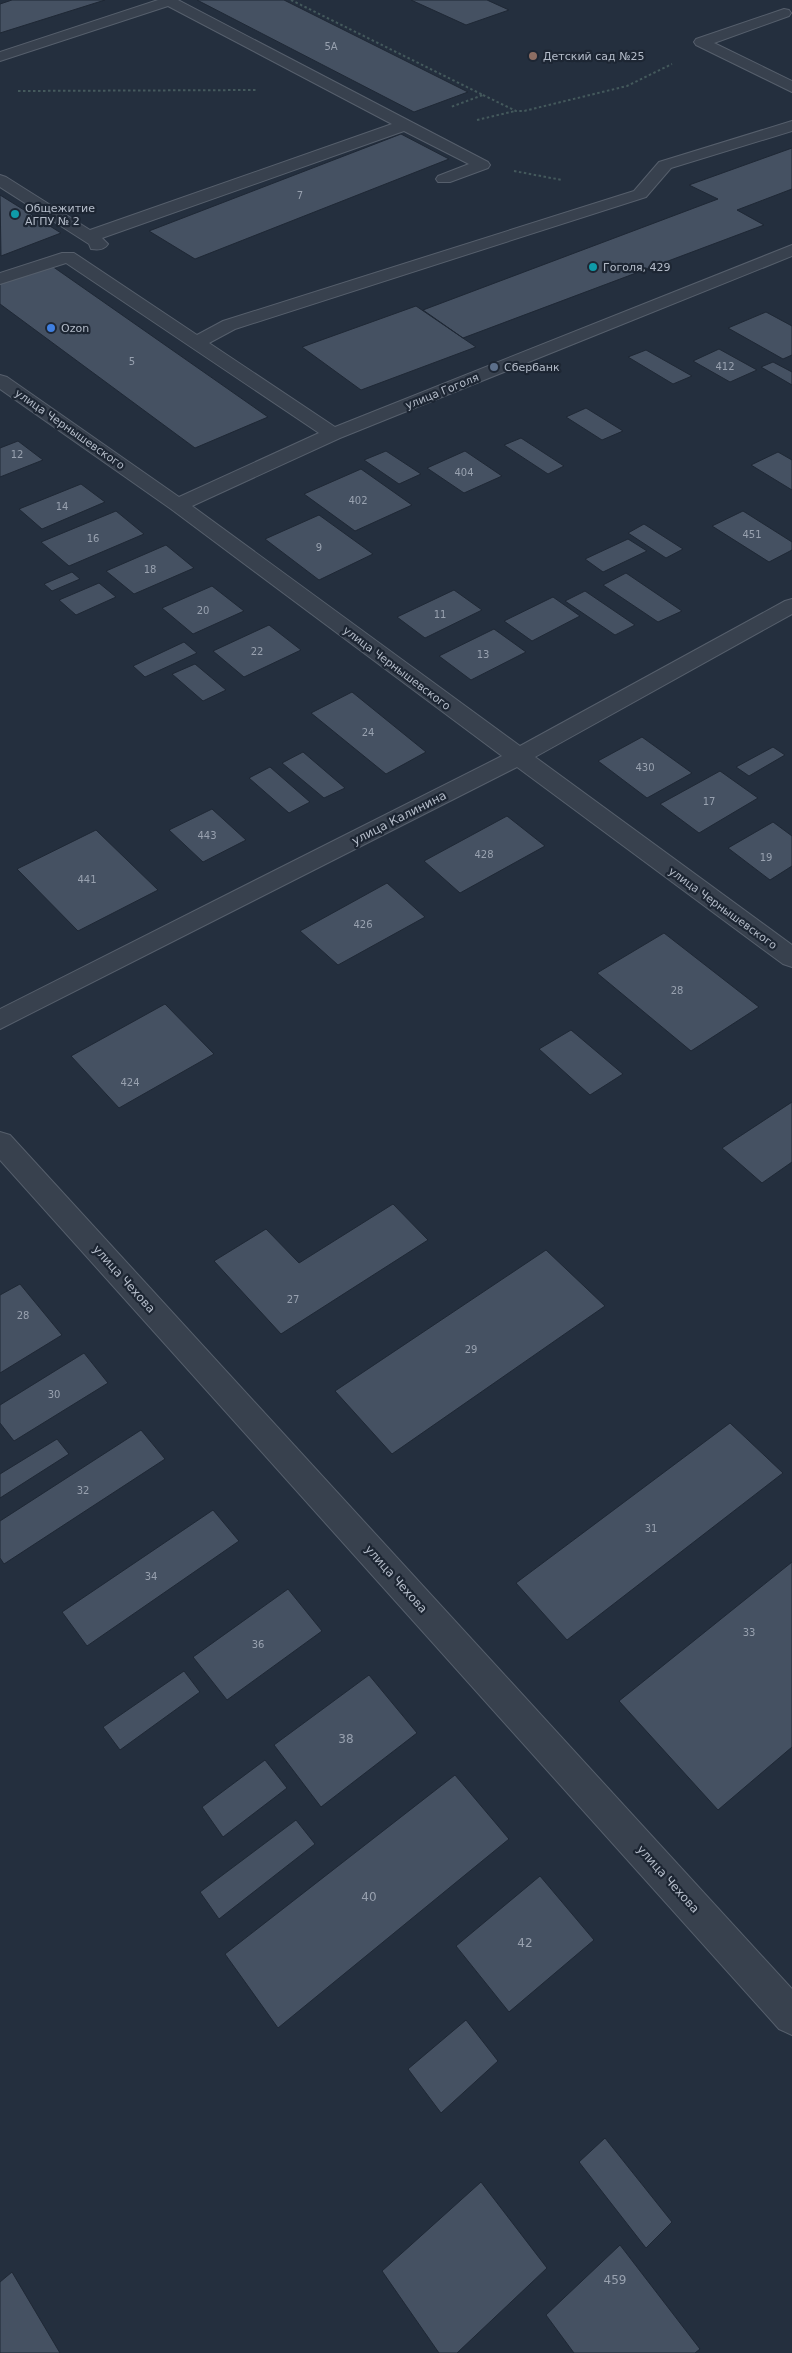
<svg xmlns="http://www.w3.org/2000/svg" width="792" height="2353" viewBox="0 0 792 2353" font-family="'DejaVu Sans',sans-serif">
<rect width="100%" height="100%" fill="#242f3e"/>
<path fill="#455162" stroke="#1f2835" d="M12 0H105L0 33V4Z
M197 0H284L468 92 414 112Z
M411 0H487L509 10 466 25Z
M401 134 449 159 195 259 149 231Z
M792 148V189L737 210 764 225 463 338 423 310 718 199 689 185Z
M0 195 61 233 1 256Z
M52 266 268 417 195 448 0 304V284Z
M416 306 476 347 361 390 302 347Z
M766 312 792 326V355L783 359 728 328Z
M719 349 757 370 730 382 693 361Z
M646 350 692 376 673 384 628 357Z
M773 362 792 372V385L761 367Z
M586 408 623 431 602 440 566 417Z
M521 438 564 466 548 474 504 445Z
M18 441 43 460 0 477V448Z
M386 451 421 474 399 484 364 460Z
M465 451 502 476 464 493 427 468Z
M778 452 792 460V490L751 465Z
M361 469 412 505 355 531 304 494Z
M81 484 105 502 42 529 19 509Z
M116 511 144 534 69 566 41 542Z
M743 511 792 542V550L769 562 712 526Z
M319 515 373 554 319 580 265 539Z
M644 524 683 549 666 558 628 533Z
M628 539 647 551 603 572 585 559Z
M166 545 194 568 134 594 106 571Z
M72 572 80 579 52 591 44 584Z
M626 573 682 611 658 622 603 585Z
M99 583 116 597 76 615 59 600Z
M212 586 244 611 193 634 162 608Z
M454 590 482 610 425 638 397 617Z
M585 591 635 625 615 635 565 601Z
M553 597 580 616 532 641 504 621Z
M269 625 301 650 244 677 213 651Z
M494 629 526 652 471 680 439 656Z
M184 642 197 653 145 677 133 666Z
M195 664 226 690 203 701 172 674Z
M352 692 426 752 386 774 311 713Z
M642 737 692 773 647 798 598 761Z
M773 747 785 755 749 776 736 767Z
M303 752 345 788 324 798 282 763Z
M270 767 310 802 289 813 249 778Z
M720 771 758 798 699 833 660 804Z
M212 809 246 840 203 862 169 830Z
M507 816 545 846 460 893 424 861Z
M773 822 792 836V866L770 880 728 848Z
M96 830 158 890 78 931 17 869Z
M387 883 425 917 338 965 300 931Z
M664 933 759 1007 691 1051 597 973Z
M165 1004 214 1054 119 1108 71 1056Z
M571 1030 623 1074 590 1095 539 1049Z
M792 1102V1162L762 1183 722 1148Z
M393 1204 428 1240 281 1334 214 1261 266 1229 299 1263Z
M546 1250 605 1306 392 1454 335 1391Z
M20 1284 62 1335 0 1373V1295Z
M84 1353 108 1383 14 1441 0 1423V1405Z
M730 1423 783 1473 567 1640 516 1583Z
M141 1430 165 1459 4 1564 0 1558V1521Z
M57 1439 69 1454 0 1498V1474Z
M213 1510 239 1541 87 1646 62 1612Z
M792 1562V1747L718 1810 619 1701Z
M288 1589 322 1631 227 1700 193 1657Z
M184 1671 200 1692 120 1750 103 1727Z
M369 1675 417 1733 321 1807 274 1745Z
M265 1760 287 1788 223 1837 202 1807Z
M455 1775 509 1839 278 2028 225 1954Z
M296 1820 315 1844 219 1919 200 1892Z
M540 1876 594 1940 509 2012 456 1946Z
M466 2020 498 2061 441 2113 408 2069Z
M605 2138 672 2222 646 2248 579 2162Z
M481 2182 547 2268 457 2353H439L382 2271Z
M620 2245 700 2349 695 2353H574L546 2315Z
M12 2272 60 2353H0V2282Z"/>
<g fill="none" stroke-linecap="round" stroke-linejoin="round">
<g stroke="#565f6c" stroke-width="2">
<path id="minor" d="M158 0H178L488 162 490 165 488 168 450 182H438L436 179 438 176 469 164 404 131 102 238 108 244C104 250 98 250 91 249L89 244 0 187V175L6 177 90 230 392 124 168 6 0 61V52Z
M784 9 789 10 791 13 789 16 714 43 792 81V92L696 45 694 42 696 39Z
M792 121V131L671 168 646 197 235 329 209 343 335 427 792 245V256L340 438 192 506 520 746 785 601 792 599V614L535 757 792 945V967L783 964 517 767 0 1029V1009L502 756 171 509 0 389V375L7 377 179 497 319 433 66 263 0 284V273L62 253H74L197 335 223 321 634 191 659 162Z
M0 1132 10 1135 792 1989V2035L779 2029 0 1160Z"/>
</g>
<path stroke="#44595c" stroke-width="2" stroke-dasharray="2.5 2.5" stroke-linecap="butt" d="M291 0 483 95 451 107
M18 91 257 90
M483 95 516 111H524L627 86 672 64
M477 120 515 111
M514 171 562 180"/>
<use href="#minor" fill="#38414e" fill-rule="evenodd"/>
</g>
<circle fill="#8d6e63" stroke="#1d2633" stroke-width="2" cx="533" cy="56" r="5"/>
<g fill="#0f9aa8" stroke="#1d2633" stroke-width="2">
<circle cx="15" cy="214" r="5"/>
<circle cx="593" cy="267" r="5"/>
</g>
<circle fill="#3f7fe0" stroke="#1d2633" stroke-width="2" cx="51" cy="328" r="5"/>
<circle fill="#5c6f8a" stroke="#1d2633" stroke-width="2" cx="494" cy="367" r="5"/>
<g text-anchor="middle" stroke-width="4.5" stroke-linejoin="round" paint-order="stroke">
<g font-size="10" fill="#98a1af">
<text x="331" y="50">5А</text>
<text x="300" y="199">7</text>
<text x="132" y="365">5</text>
<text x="725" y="370">412</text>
<text x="17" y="458">12</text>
<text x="464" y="476">404</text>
<text x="358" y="504">402</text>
<text x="62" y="510">14</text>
<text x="752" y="538">451</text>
<text x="93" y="542">16</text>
<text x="319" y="551">9</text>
<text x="150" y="573">18</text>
<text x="203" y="614">20</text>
<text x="440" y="618">11</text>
<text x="257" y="655">22</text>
<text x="483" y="658">13</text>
<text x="368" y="736">24</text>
<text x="645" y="771">430</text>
<text x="709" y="805">17</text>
<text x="207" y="839">443</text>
<text x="484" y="858">428</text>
<text x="766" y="861">19</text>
<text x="87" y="883">441</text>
<text x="363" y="928">426</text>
<text x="677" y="994">28</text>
<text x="130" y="1086">424</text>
<text x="293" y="1303">27</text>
<text x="23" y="1319">28</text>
<text x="471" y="1353">29</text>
<text x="54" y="1398">30</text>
<text x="83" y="1494">32</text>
<text x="651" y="1532">31</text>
<text x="151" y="1580">34</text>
<text x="749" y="1636">33</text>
<text x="258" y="1648">36</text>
</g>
<g font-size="11" fill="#b4bcc9" stroke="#1d2633" text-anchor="start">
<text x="543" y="60">Детский сад №25</text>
<text x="25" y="212">Общежитие<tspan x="25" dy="13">АГПУ № 2</tspan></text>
<text x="603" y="271">Гоголя, 429</text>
<text x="61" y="332">Ozon</text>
<text x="504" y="371">Сбербанк</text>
</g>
<g font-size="11" fill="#b4bcc9" stroke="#1d2633">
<text transform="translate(442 391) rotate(-22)" y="4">улица Гоголя</text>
<text transform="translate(70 429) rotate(35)" y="4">улица Чернышевского</text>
<text transform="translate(397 668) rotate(37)" y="4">улица Чернышевского</text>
<text transform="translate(723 908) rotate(36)" y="4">улица Чернышевского</text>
</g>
<g font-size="12" fill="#b4bcc9" stroke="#1d2633">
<text transform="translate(399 818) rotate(-27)" y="4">улица Калинина</text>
<text transform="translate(124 1279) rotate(48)" y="4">улица Чехова</text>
<text transform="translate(396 1579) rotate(48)" y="4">улица Чехова</text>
<text transform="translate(668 1879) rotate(48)" y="4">улица Чехова</text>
</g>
<g font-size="12" fill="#98a1af">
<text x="346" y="1743">38</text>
<text x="369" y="1901">40</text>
<text x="525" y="1947">42</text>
<text x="615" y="2284">459</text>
</g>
</g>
</svg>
